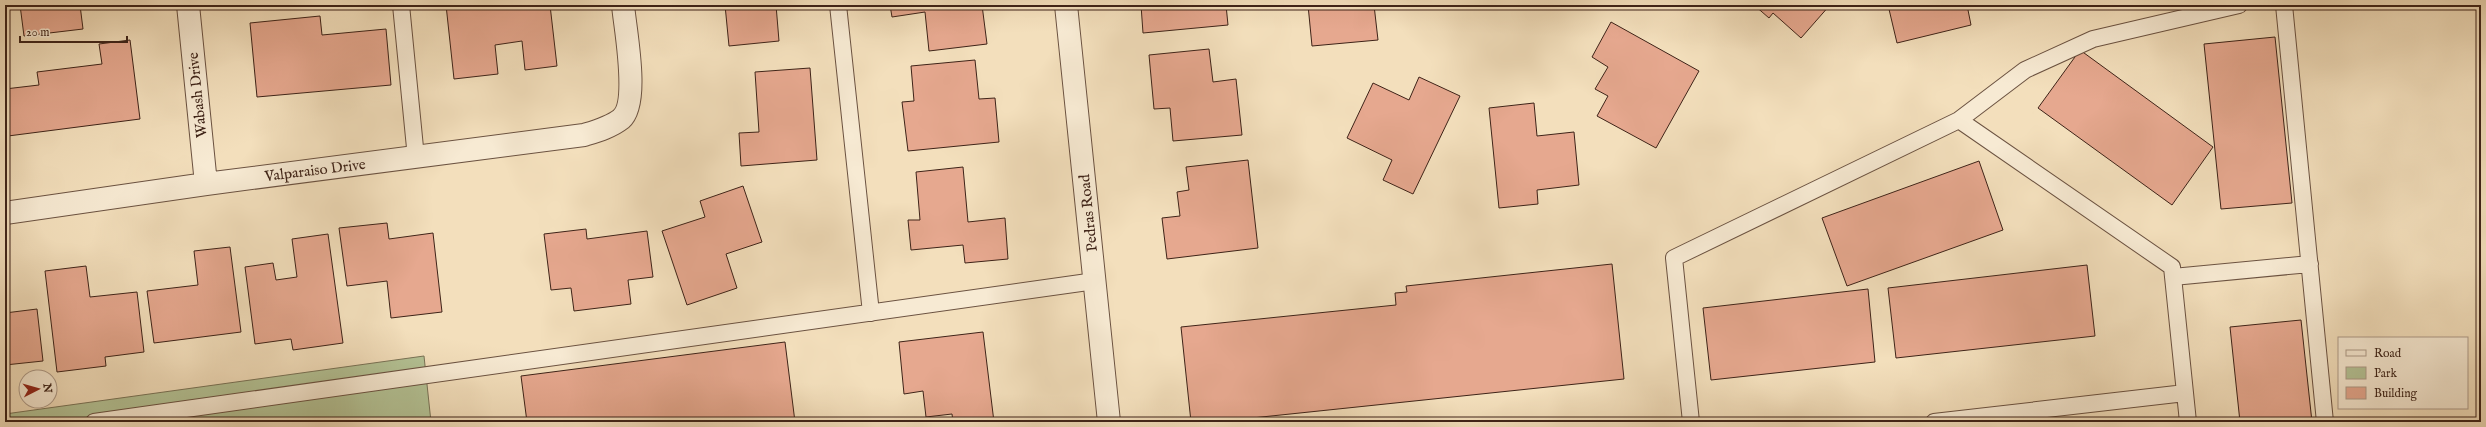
<svg xmlns="http://www.w3.org/2000/svg" width="2486" height="427" viewBox="0 0 2486 427" font-family="'IM FELL English',serif">
<rect width="100%" height="100%" fill="#f3dfbc"/>
<filter id="stains"><feTurbulence type="fractalNoise" baseFrequency=".005" numOctaves="4"/><feColorMatrix values="0 0 0 0 .2 0 0 0 0 .09 0 0 0 0 .02 0 0 0 .5 -.17"/></filter>
<radialGradient id="worn" r=".72"><stop offset=".6" stop-color="#630" stop-opacity="0"/><stop offset="1" stop-color="#630" stop-opacity=".3"/></radialGradient>
<path fill="#b4c396" stroke="#797357" d="M424 356 431 422H5V414Z"/>
<path fill="#e6a88f" stroke="#3e2318" d="M20 5H80L83 29 24 36Z
M446 5H550L557 66 525 70 522 41 495 45 498 74 454 79Z
M725 5H776L779 41 729 46Z
M890 5H982L987 44 929 51 925 12 892 17Z
M1141 5H1226L1228 25 1143 33Z
M1308 5H1374L1378 40 1312 46Z
M1754 5H1830L1801 38 1773 13 1769 18Z
M1888 5H1967L1971 25 1897 43Z
M320 16 322 35 386 29 391 85 257 97 250 23Z
M1611 22 1699 71 1656 148 1597 116 1608 96 1595 89 1608 67 1592 57Z
M2275 37 2292 203 2221 209 2204 44Z
M130 40 140 119 8 136 5 89 39 85 37 72 102 64 99 44Z
M1209 49 1213 82 1236 79 1242 135 1173 141 1170 108 1154 109 1149 55Z
M2080 50 2213 147 2172 205 2038 108Z
M975 60 979 99 995 98 999 142 908 151 902 102 914 101 911 66Z
M810 68 817 160 741 166 739 133 759 132 755 72Z
M1419 77 1460 96 1413 194 1383 180 1392 160 1347 138 1373 83 1409 100Z
M1534 103 1537 136 1574 132 1579 185 1537 190 1538 204 1499 208 1489 108Z
M1248 160 1258 248 1167 259 1162 218 1180 216 1177 192 1189 190 1186 167Z
M1979 161 2003 230 1847 286 1822 218Z
M963 167 968 222 1005 218 1008 259 965 263 963 245 911 250 908 220H920L916 172Z
M743 186 762 242 726 254 737 288 687 305 662 231 705 217 700 201Z
M387 223 389 239 433 233 442 312 391 318 387 281 347 286 339 228Z
M586 229 587 239 647 231 653 277 628 280 631 304 574 311 571 288 551 290 544 234Z
M328 234 343 343 293 350 291 339 255 344 245 267 273 263 276 280 297 277 292 239Z
M230 247 241 332 154 343 147 291 198 285 194 251Z
M1612 264 1624 379 1214 422H1191L1181 327 1396 305 1395 293 1407 292 1406 286Z
M2087 265 2095 336 1896 358 1888 288Z
M86 266 90 297 137 292 144 352 105 357 106 366 57 372 45 271Z
M1868 289 1875 362 1711 380 1703 308Z
M37 309 43 361 5 365V313Z
M2301 320 2312 422H2240L2230 327Z
M983 332 994 422H953L952 414 926 417 923 391 904 394 899 342Z
M785 342 795 422H527L521 376Z"/>
<g fill="none" stroke-linecap="round" stroke-linejoin="round">
<g stroke="#6b5241" stroke-width="18">
<path id="service" d="M401 5 416 158
M838 5 871 313
M2284 5 2325 422
M1959 120 2025 70 2093 39 2239 5
M2173 277 2310 264
M94 422 1095 281
M1691 422 1674 258 1959 120 2172 267 2188 422
M1934 422 2185 393"/>
</g>
<g stroke="#6b5241" stroke-width="24">
<path id="minor" d="M188 5 206 184
M1066 5 1109 422
M5 213 206 184 584 135C597 131 611 127 621 119 640 103 625 29 623 5"/>
</g>
<use href="#service" stroke="#f7ead3" stroke-width="16"/>
<use href="#minor" stroke="#f7ead3" stroke-width="22"/>
</g>
<g text-anchor="middle" stroke-width="3" stroke-linejoin="round" paint-order="stroke">
<g font-size="15" fill="#3e2318" stroke="#f7ead3">
<text transform="translate(197 95) rotate(-96)" y="5">Wabash Drive</text>
<text transform="translate(315 170) rotate(-7)" y="5">Valparaiso Drive</text>
<text transform="translate(1088 213) rotate(-96)" y="5">Pedras Road</text>
</g>
</g>
<rect width="2486" height="427" fill="none" stroke="#f3dfbc" stroke-width="20"/>
<rect x="6" y="6" width="2474" height="415" fill="none" stroke="#3e2318" stroke-width="2"/>
<rect x="10" y="10" width="2466" height="407" fill="none" stroke="#3e2318"/>
<rect x="2338" y="337" width="130" height="72" fill="#f7ead3" stroke="#ad9a88"/>
<rect x="2346" y="350" width="20" height="6" fill="#f7ead3" stroke="#ad9a88"/>
<text x="2374" y="357" font-size="12" fill="#3e2318">Road</text>
<rect x="2346" y="367" width="20" height="12" fill="#b4c396" stroke="#ad9a88"/>
<text x="2374" y="377" font-size="12" fill="#3e2318">Park</text>
<rect x="2346" y="387" width="20" height="12" fill="#e6a88f" stroke="#ad9a88"/>
<text x="2374" y="397" font-size="12" fill="#3e2318">Building</text>
<g transform="translate(38 389) rotate(84)"><circle r="19" fill="#f7ead3" stroke="#ad9a88"/>
<path d="M0-3L7 15L0 10L-7 15Z" fill="#8f2418"/>
<text y="-6" font-size="11" font-weight="bold" text-anchor="middle" fill="#3e2318">N</text>
</g>
<path d="M20 36v6h107v-6" fill="none" stroke="#3e2318" stroke-width="2"/>
<text x="26" y="36" font-size="12" fill="#3e2318" stroke="#f7ead3" stroke-width="3" paint-order="stroke">20 m</text>
<rect width="100%" height="100%" filter="url(#stains)"/>
<rect width="100%" height="100%" fill="url(#worn)"/>
</svg>
